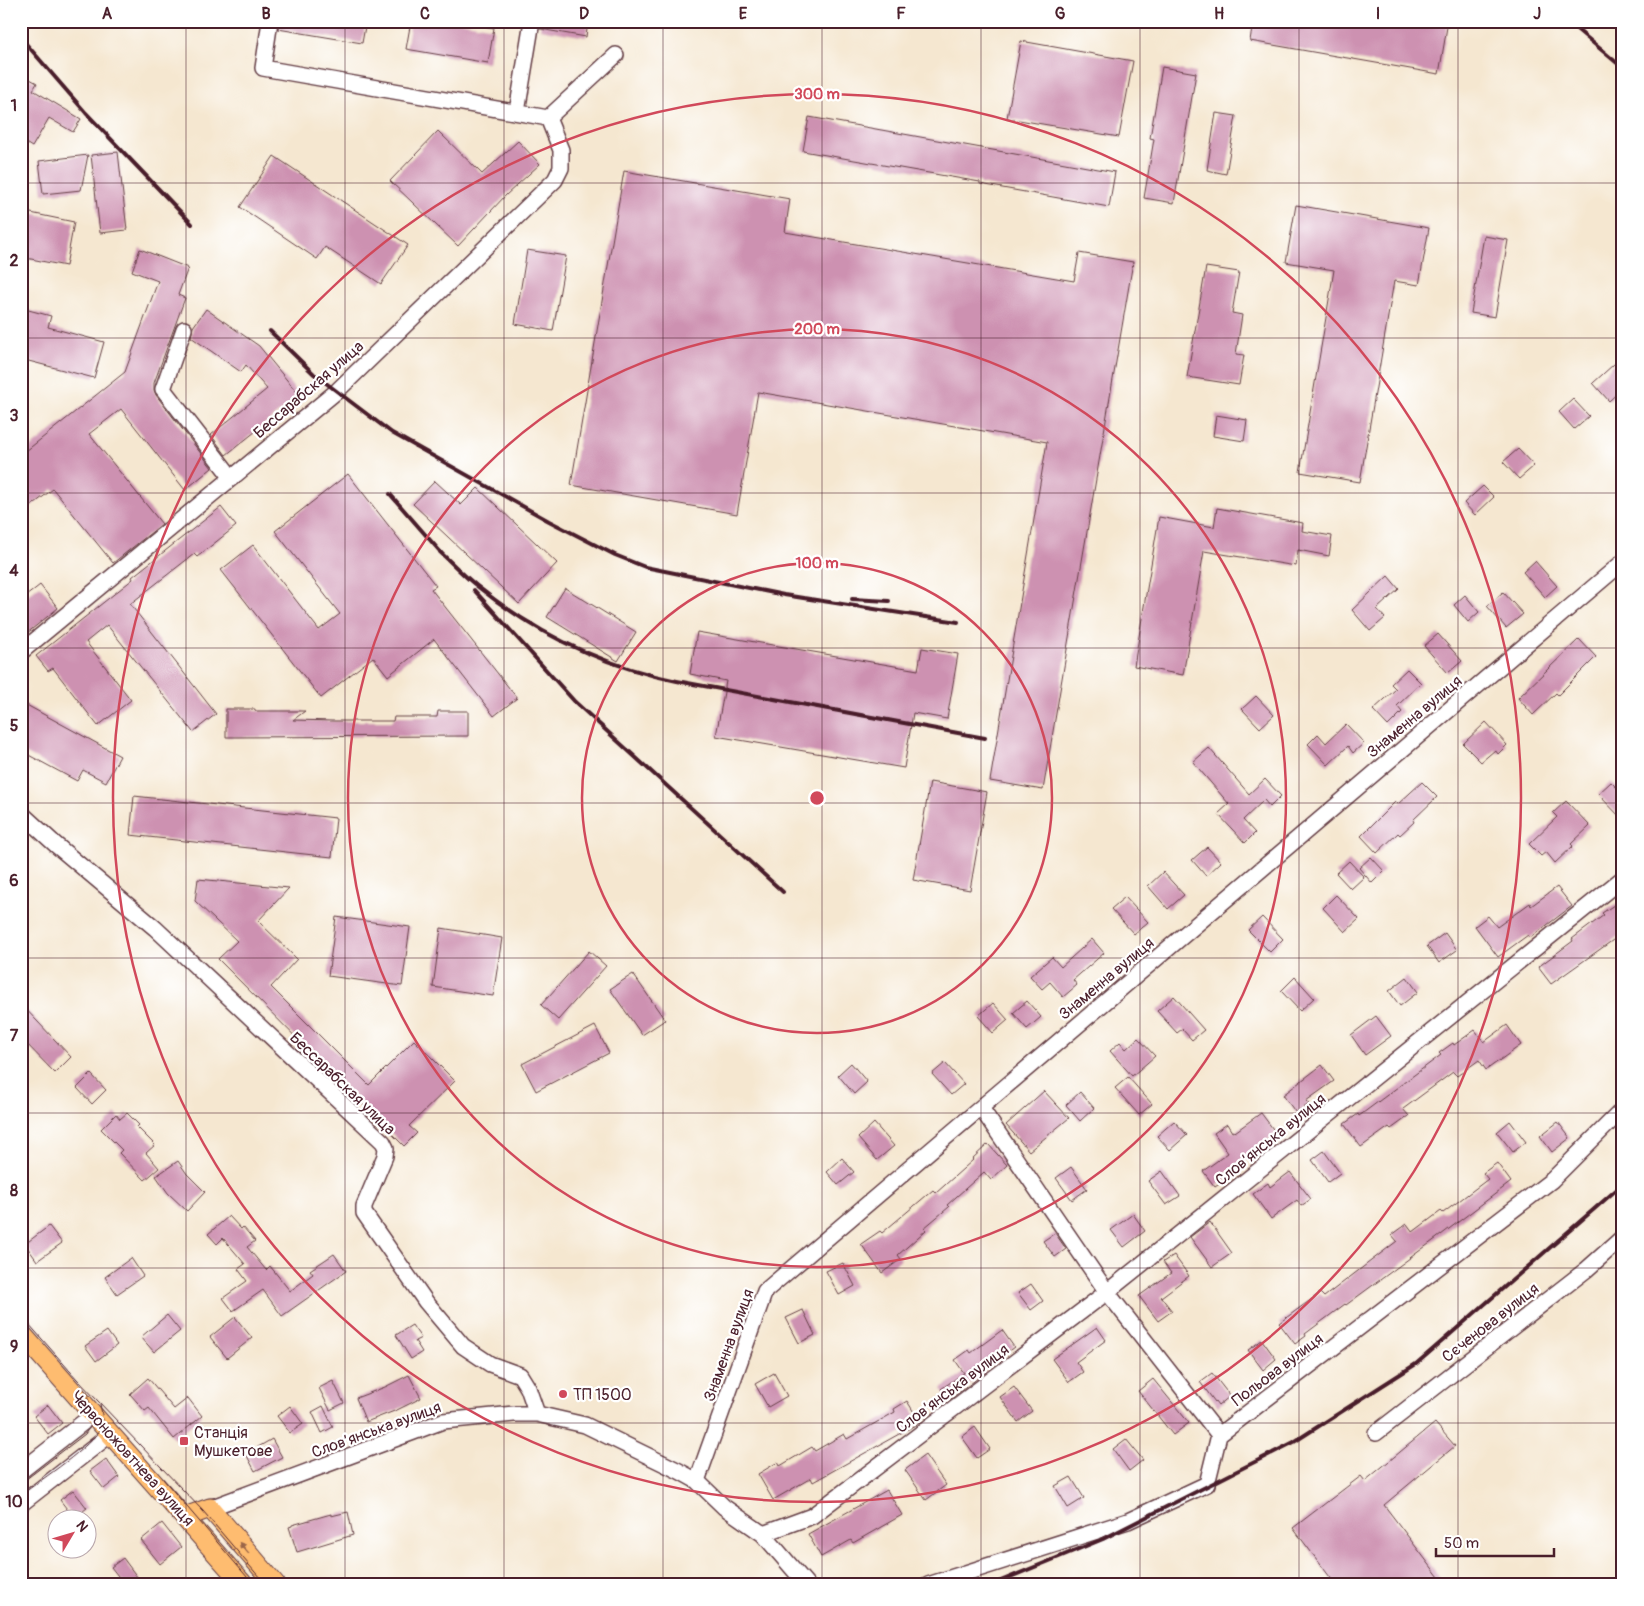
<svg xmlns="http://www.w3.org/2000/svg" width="1644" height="1606" viewBox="0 0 1644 1606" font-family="Pangolin,sans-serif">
<rect width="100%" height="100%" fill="#fff"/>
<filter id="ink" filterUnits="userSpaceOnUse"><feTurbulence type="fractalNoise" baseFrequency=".02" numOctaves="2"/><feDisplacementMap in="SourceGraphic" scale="10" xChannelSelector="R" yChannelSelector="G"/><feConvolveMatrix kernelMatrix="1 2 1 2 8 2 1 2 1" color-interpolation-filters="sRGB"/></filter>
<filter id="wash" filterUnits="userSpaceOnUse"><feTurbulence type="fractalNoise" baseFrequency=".0096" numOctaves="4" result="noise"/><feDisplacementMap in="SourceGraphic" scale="20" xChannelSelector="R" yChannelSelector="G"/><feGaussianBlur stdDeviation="1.12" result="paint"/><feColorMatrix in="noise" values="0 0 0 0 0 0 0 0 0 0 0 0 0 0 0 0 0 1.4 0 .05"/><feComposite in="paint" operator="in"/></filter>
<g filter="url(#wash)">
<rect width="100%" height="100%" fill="#f5e7d0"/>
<g id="blocks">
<path fill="#cd91b1" d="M279 21H366L362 43 278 29Z
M411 21H455L494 28 488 63 406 49Z
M541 21H588L586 37 540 29Z
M1253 21H1448L1439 74 1250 41Z
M1021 41 1133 61 1119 137 1007 118Z
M1162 67 1196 73 1174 203 1144 198 1154 139 1150 138Z
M21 74 37 83 33 90 81 119 73 132 49 118 32 147 21 140Z
M1216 113 1236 116 1226 174 1207 170Z
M809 117 1115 172 1109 207 980 184V182L803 151Z
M438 131 482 174 518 141 540 164 506 195 458 246 390 181Z
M118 152 127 230 100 233 91 155Z
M88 155 81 190 43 194 39 161Z
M274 156 408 245 381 284 325 247 317 259 240 207Z
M624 171 790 199 785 232 1074 281 1079 253 1133 262 1043 790 990 781 1047 442 758 392 737 514 571 485Z
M1296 205 1429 228 1419 285 1394 281 1360 482 1300 472 1334 270 1286 262Z
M21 211 74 222 66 266 21 257Z
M1484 236 1508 240 1495 317 1471 313Z
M140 249 188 268 178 295 185 298 154 383V390L156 395 212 468 185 490 121 409 89 434 162 524 113 563 53 489 21 514V455L125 372 158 281 132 271Z
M527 250 566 256 553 331 515 324Z
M1206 267 1239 272 1232 313 1242 315 1236 354 1244 355 1239 385 1187 377Z
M21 308 51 316 48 327 104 342 94 378 21 359Z
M206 309 259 346 300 396 226 455 211 435 267 389 246 365 241 372 191 337 193 327Z
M1623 356V388L1609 401 1593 383Z
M1573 399 1589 416 1574 429 1559 412Z
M1216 415 1247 420 1244 441 1213 436Z
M1518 449 1534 466 1519 479 1503 462Z
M348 474 436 586 431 589 517 698 494 716 434 639 388 676 373 657 321 698 221 570 253 545 319 630 340 614 275 531Z
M435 481 461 505 478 488 557 563 519 604 413 504Z
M1483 486 1494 497 1475 515 1464 503Z
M221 507 236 526 197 557 194 554 130 604 216 714 193 732 107 625 86 642 131 700 98 726 53 668 48 671 36 656 133 579 132 577Z
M1217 508 1303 523 1302 531 1332 536 1329 556 1298 550 1296 566 1204 551 1183 675 1134 666 1159 517 1214 527Z
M1535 561 1557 586 1545 597 1523 572Z
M1388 576 1399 589 1377 609 1385 618 1370 631 1352 610Z
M40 585 58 608 21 638V600Z
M565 588 636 632 618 661 547 617Z
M1503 592 1523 614 1506 628 1487 606Z
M1465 595 1479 612 1468 622 1454 605Z
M697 632 918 670 922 648 958 654 947 719 913 713 904 768 716 736 726 681 690 674Z
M1438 634 1462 661 1448 673 1424 646Z
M1579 639 1596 657 1558 695 1556 693 1533 715 1518 698Z
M1407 669 1421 683 1397 706 1402 712 1388 726 1373 710 1396 689 1391 684Z
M1256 696 1274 715 1260 728 1242 709Z
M21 702 120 756 106 782 83 770 77 781 21 751Z
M226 709H255V711H305L293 720 333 721H393L394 717H437L438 711H468V736L226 737Z
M1486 722 1507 745 1498 754 1495 750 1481 762 1463 744Z
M1346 724 1364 743 1353 753 1348 746 1328 765 1308 744 1318 734 1326 743Z
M1209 748 1249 794 1265 779 1281 796 1270 807 1264 800 1243 820 1255 833 1245 843 1218 814 1229 804 1193 762Z
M930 782 987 792 970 890 913 880Z
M1422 782 1437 797 1413 820 1414 822 1400 835 1398 833 1377 853 1361 836 1395 802 1398 804Z
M1611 782 1623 794V820L1598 794Z
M134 796 336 818 332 857 130 835Z
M1566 801 1590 826 1571 844 1573 846 1555 863 1546 852 1541 856 1529 844 1557 817 1553 813Z
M1207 847 1221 862 1206 876 1192 860Z
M1371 857 1384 871 1372 883 1359 868Z
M1349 861 1364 877 1351 889 1336 873Z
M1163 872 1184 895 1168 909 1148 886Z
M198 879 289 888 258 921 297 959 271 987 369 1085 414 1040 455 1081 409 1126 417 1133 404 1146 218 959 237 941 195 901Z
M1557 887 1572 906 1530 938 1528 935 1498 957 1475 926 1488 916 1497 927 1530 903 1531 906Z
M1336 895 1359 919 1345 932 1323 908Z
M1125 897 1148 922 1134 934 1111 909Z
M1617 903 1623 911V933L1551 984 1538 967 1573 941 1572 939 1604 915 1602 913Z
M336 917 410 927 402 986 328 976Z
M1262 917 1283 939 1270 952 1248 930Z
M441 928 502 938 493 996 433 987Z
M1445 933 1457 950 1439 963 1427 946Z
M1092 939 1104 953 1073 980 1077 985 1063 997 1050 982 1042 989 1030 976 1052 957 1061 967Z
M589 951 606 966 558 1020 541 1005Z
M633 974 665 1020 642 1035 610 989Z
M1295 977 1314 998 1300 1011 1281 991Z
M1407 977 1418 992 1400 1006 1389 991Z
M1174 996 1204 1030 1192 1040 1182 1029 1177 1033 1157 1011Z
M1027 1001 1041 1017 1027 1029 1013 1013Z
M993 1003 1008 1020 993 1033 978 1016Z
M21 1004 71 1057 55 1073 21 1038Z
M1376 1016 1391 1036 1365 1055 1351 1035Z
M1507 1025 1521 1045 1486 1070 1479 1060 1457 1076 1453 1072 1403 1109 1409 1116 1391 1129 1389 1127 1361 1147 1344 1124 1358 1114 1359 1116 1406 1081 1441 1055 1439 1053 1453 1043 1454 1045 1475 1030 1484 1042Z
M595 1026 609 1053 536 1091 522 1064Z
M1138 1038 1155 1056 1132 1076 1110 1051 1120 1042 1126 1049Z
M851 1063 867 1082 854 1094 838 1075Z
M945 1063 964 1084 951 1095 932 1074Z
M1322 1065 1334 1081 1306 1101 1309 1104 1296 1113 1283 1095Z
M91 1074 106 1090 92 1104 77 1088Z
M1128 1077 1152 1104 1139 1115 1115 1088Z
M1044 1091 1069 1118 1029 1151 1006 1125Z
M1080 1092 1094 1108 1080 1121 1066 1105Z
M127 1113 139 1125 137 1127 155 1145 146 1153 159 1168 145 1180 119 1153 122 1150 101 1129 116 1114 120 1119Z
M1261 1113 1276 1133 1225 1174 1228 1178 1215 1187 1203 1171 1228 1153 1214 1133 1227 1124 1232 1132 1234 1131 1235 1132Z
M1174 1121 1187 1135 1170 1150 1157 1136Z
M1510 1121 1526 1142 1513 1152 1497 1132Z
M1558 1122 1570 1138 1552 1152 1540 1136Z
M874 1123 894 1146 877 1160 858 1138Z
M988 1144 1007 1165 991 1180 984 1172 947 1205 949 1207 924 1228 926 1230 898 1255 901 1259 882 1273 861 1244 880 1231 882 1233 933 1190 936 1193 973 1160 972 1159Z
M1324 1151 1340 1173 1328 1182 1312 1160Z
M842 1158 854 1172 838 1185 827 1172Z
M178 1161 187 1174 205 1192 187 1211 168 1193 156 1176Z
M1497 1163 1511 1182 1437 1238 1346 1305 1345 1304 1305 1334 1306 1336 1295 1344 1279 1323 1320 1293 1324 1297 1397 1241 1392 1235 1407 1224 1413 1232 1441 1211 1443 1213 1488 1179 1483 1173Z
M1071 1167 1087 1189 1072 1200 1056 1178Z
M1162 1171 1180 1196 1166 1205 1148 1181Z
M1290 1172 1311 1199 1301 1206 1297 1200 1271 1219 1253 1194 1268 1183 1270 1187Z
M1133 1214 1145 1231 1124 1247 1111 1230Z
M229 1216 241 1229 243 1227 255 1241 247 1247 266 1270 270 1266 290 1291 313 1274 310 1270 334 1254 346 1271 282 1316 263 1290 233 1311 223 1298 247 1281 238 1269 245 1264 223 1238 217 1244 208 1234Z
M1210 1222 1232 1253 1212 1267 1190 1237Z
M49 1226 62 1243 37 1261 25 1244Z
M1055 1233 1066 1249 1055 1257 1043 1241Z
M1174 1255 1189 1276 1161 1297 1172 1311 1158 1321 1139 1296 1171 1273 1163 1262Z
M131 1258 143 1276 117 1294 105 1277Z
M843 1263 855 1286 839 1295 826 1271Z
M1031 1284 1043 1301 1031 1310 1018 1293Z
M803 1310 815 1335 799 1343 786 1318Z
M167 1315 180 1331 154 1352 141 1337Z
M235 1317 252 1338 227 1358 210 1337Z
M412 1325 421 1338 415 1341 422 1352 411 1359 396 1335Z
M1097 1327 1106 1340 1076 1362 1083 1372 1069 1382 1052 1359Z
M1002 1330 1014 1347 983 1370 986 1372 949 1400 941 1389 964 1373 955 1360 969 1350 971 1353Z
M107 1331 117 1345 96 1361 85 1346Z
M1262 1340 1276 1359 1263 1370 1248 1350Z
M774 1373 787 1396 768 1407 755 1384Z
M1212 1373 1230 1396 1218 1406 1200 1382Z
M409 1375 421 1398 397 1410 366 1422 356 1398 385 1387Z
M148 1378 174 1409 188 1398 202 1416 174 1439 149 1408 145 1411 130 1394Z
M1153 1379 1189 1423 1173 1435 1138 1391Z
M333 1381 344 1403 330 1410 319 1388Z
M1014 1387 1032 1411 1018 1422 1000 1397Z
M907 1401 920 1422 917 1424 813 1482 811 1478 773 1500 758 1474 778 1462 780 1466 812 1447 815 1451 844 1434 847 1439 895 1412 894 1409Z
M48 1405 62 1423 48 1434 34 1416Z
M290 1406 303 1424 290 1433 277 1416Z
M323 1406 333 1427 322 1433 312 1412Z
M1435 1423 1455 1446 1384 1505 1445 1585H1336L1293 1528 1361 1476 1365 1481Z
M975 1427 990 1449 977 1458 962 1437Z
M272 1439 282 1457 255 1471 246 1454Z
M1126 1439 1143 1460 1129 1471 1113 1449Z
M925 1455 946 1485 926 1500 905 1470Z
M106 1459 119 1477 104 1489 90 1471Z
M1071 1477 1084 1498 1068 1508 1055 1486Z
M73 1490 87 1508 74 1518 60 1500Z
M887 1490 902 1515 853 1543 851 1540 821 1557 808 1534Z
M348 1512 353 1535 297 1552 289 1527 292 1526V1525L331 1514V1516Z
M162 1523 181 1547 160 1564 141 1540Z
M123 1558 143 1585H125L111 1567Z"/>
</g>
</g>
<g filter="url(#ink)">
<use href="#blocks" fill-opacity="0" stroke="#643d44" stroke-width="1"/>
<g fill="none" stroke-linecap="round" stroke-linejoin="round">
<g stroke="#643d44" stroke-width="18">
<path id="minor" d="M270 21 263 68 548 118 616 55
M517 112 532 21
M184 329 163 389 232 478
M21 652 337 391 555 180 561 168V150L548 118
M21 813 56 845 155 928 383 1142 386 1148 385 1156 364 1206V1213L426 1302 463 1346 490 1364 520 1375 528 1388 537 1414
M981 1108 1107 1292 1219 1435
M1376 1433 1586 1270 1623 1237
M21 1471 94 1414
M697 1481 765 1291 1623 562
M21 1504 111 1434
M210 1508 443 1421 514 1414H537L585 1425 679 1471 697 1481 724 1507 763 1534 812 1516 1107 1292 1623 878
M763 1534 807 1585
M928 1585 1128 1521 1207 1484 1219 1435 1552 1180 1623 1109"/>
</g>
<g stroke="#643d44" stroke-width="21">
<path id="major" d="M21 1333 244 1585
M185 1517 210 1508 276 1585"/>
</g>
<use href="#minor" stroke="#fff" stroke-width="15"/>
<use href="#major" stroke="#febc70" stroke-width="19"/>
<path stroke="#4a1f2b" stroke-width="1" d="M21 1315 77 1379 203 1511 266 1585
M163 1479 254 1585
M21 1483 85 1434 96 1417 85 1392
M21 1495C46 1476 87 1450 104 1425L100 1404"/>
<path stroke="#4a1f2b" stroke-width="4" d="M1567 21 1623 68
M21 38 86 113 192 224
M270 331 314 374 392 433 549 521 615 555 645 567 784 595 958 622
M390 494 444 556
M440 552C452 563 464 576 477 586 535 633 604 666 677 681L985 738
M474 590 575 702 783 892
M852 599 889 601
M991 1585 1103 1539 1294 1442 1416 1364 1623 1184"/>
</g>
<defs><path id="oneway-solid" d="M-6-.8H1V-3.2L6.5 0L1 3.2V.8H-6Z" transform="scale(1.25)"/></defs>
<use fill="#9b664a" href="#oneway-solid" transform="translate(244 1548) rotate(-131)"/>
</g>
<path fill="none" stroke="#4a1f2b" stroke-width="1" stroke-opacity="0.55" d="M186 21V1585M345 21V1585M504 21V1585M663 21V1585M822 21V1585M981 21V1585M1140 21V1585M1299 21V1585M1458 21V1585M21 183H1623M21 338H1623M21 493H1623M21 648H1623M21 803H1623M21 958H1623M21 1113H1623M21 1268H1623M21 1423H1623"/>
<g fill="none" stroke="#d1495b" stroke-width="2.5">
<circle cx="817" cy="798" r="235"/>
<circle cx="817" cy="798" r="469"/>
<circle cx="817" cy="798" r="704"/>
</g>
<g fill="#d1495b" stroke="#fff" stroke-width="2">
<circle cx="563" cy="1394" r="5"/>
<rect x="179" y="1436" width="10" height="10" rx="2.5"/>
</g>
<g text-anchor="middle" stroke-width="4.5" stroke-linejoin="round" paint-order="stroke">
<g font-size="16" fill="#4a1f2b" stroke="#fff">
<text transform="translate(308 389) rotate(-41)" y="6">Бессарабская улица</text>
<text transform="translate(1414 716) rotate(-40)" y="6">Знаменна вулиця</text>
<text transform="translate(1106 978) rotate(-40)" y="6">Знаменна вулиця</text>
<text transform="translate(343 1083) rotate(44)" y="6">Бессарабская улица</text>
<text transform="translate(1270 1139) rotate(-39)" y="6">Слов’янська вулиця</text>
<text transform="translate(1490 1322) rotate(-38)" y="6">Сєченова вулиця</text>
<text transform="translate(728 1345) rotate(-70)" y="6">Знаменна вулиця</text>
<text transform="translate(1277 1369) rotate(-37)" y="6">Польова вулиця</text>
<text transform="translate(952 1388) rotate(-37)" y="6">Слов’янська вулиця</text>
<text transform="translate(376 1429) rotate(-20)" y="6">Слов’янська вулиця</text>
<text transform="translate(133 1458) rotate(48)" y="6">Червоножовтнева вулиця</text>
</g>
<g font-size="16" fill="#4a1f2b" stroke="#fff" text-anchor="start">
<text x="573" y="1400">ТП 1500</text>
<text x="194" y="1438">Станція<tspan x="194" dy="18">Мушкетове</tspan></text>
</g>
</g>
<circle cx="817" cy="798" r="8" fill="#d1495b" stroke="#fff" stroke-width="2.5"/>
<g font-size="15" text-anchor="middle" font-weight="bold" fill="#d1495b" stroke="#fff" stroke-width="4.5" stroke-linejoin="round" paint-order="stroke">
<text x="817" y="99">300 m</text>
<text x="817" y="334">200 m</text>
<text x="817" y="568">100 m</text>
</g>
<rect width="1644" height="1606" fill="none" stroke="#fff" stroke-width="55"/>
<g transform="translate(72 1534) rotate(52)"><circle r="24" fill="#ffffff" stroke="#b7a5aa"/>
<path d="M0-4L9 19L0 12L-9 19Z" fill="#d1495b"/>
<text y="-8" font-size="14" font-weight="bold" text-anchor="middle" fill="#4a1f2b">N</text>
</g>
<path d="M1436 1548v8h118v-8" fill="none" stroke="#4a1f2b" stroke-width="2.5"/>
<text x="1444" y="1548" font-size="15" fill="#4a1f2b" stroke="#ffffff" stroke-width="4" paint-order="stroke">50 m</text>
<rect x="28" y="28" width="1588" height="1550" fill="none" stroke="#4a1f2b" stroke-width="2"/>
<g font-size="16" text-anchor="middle" font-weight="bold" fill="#4a1f2b">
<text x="107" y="19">A</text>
<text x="266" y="19">B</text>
<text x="425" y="19">C</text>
<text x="584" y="19">D</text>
<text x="743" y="19">E</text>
<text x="901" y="19">F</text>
<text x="1060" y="19">G</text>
<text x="1219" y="19">H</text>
<text x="1378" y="19">I</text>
<text x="1537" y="19">J</text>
<text x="14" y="111">1</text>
<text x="14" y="266">2</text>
<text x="14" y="421">3</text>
<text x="14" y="576">4</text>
<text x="14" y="731">5</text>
<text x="14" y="886">6</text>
<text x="14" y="1041">7</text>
<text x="14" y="1196">8</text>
<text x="14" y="1352">9</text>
<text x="14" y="1507">10</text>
</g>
</svg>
